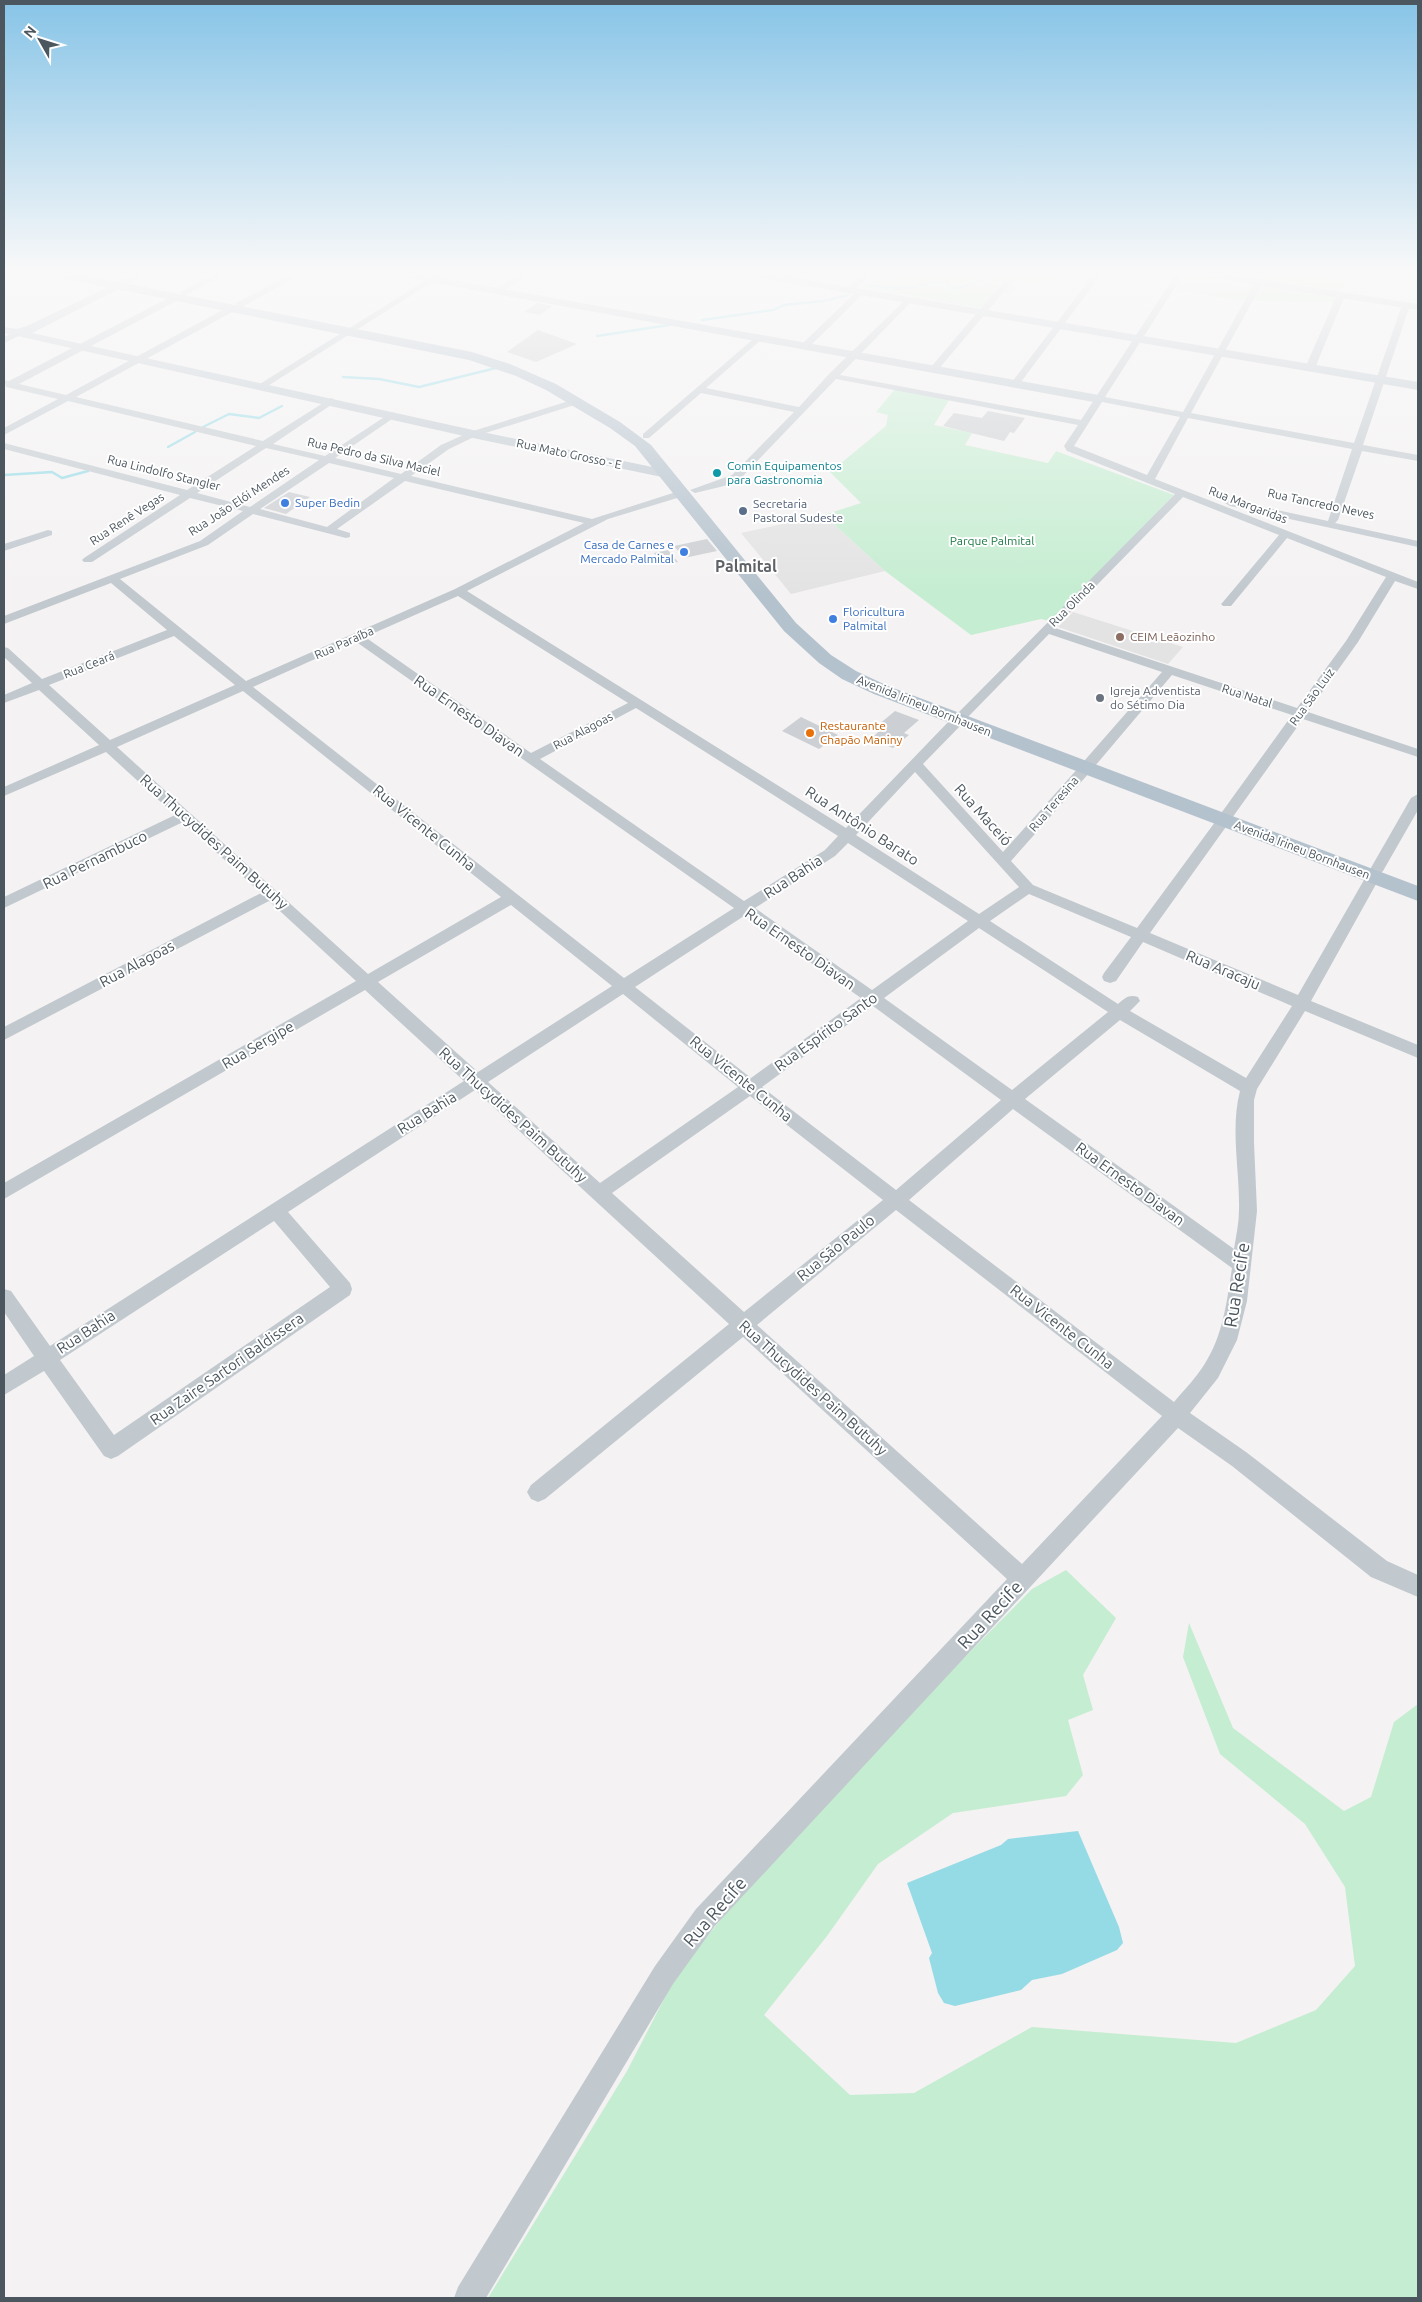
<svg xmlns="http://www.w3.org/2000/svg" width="1422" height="2302" viewBox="0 0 1422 2302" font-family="Ubuntu,sans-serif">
<rect width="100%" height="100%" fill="#f4f2f2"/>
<path fill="#e4e3e3" d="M824 515 885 571 791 594 741 533Z
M1073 612 1183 647 1168 664 1058 627Z"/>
<path fill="#c5edd1" d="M942 272 983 274 987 272H1083L1080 274 1055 278 1049 283 1023 284 1008 294 1000 292 980 308 858 287C888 276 920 276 952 276Z
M1161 272H1210L1222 274 1224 272H1315L1327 278V280L1347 282 1340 292 1344 300 1324 303 1234 300 1184 291 1157 284 1163 277 1172 274Z
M895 389 949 400 934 425 972 433 965 445 1048 463 1056 451 1174 495 1050 621 1041 619 971 635 885 571 824 515 861 503 819 461 840 464 886 426 888 415 876 412Z
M1066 1570 1116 1618 1083 1675 1093 1710 1068 1720 1083 1775 1066 1796 953 1813 878 1864 827 1936 764 2015 850 2095 914 2093 1032 2027 1236 2043 1316 2010 1355 1966 1345 1887 1305 1824 1220 1754 1183 1657 1189 1623 1233 1728 1344 1811 1371 1797 1394 1722 1418 1704V2298H488L627 2071 680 1968 741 1896 952 1670 1032 1589Z"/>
<path fill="#95dbe6" d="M1078 1831 1119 1927 1123 1943 1117 1950 1062 1974 1032 1980 1021 1990 955 2006 944 2003 938 1993 929 1958 932 1953 907 1883 1001 1845 1008 1839Z"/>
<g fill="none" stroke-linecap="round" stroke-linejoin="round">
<path stroke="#95dbe6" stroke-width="2.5" d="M867 285C882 287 900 290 915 287 930 283 931 282 947 283L950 288H958L1008 272
M702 320 773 310 784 305 824 301 848 295
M597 336 669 325
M343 377 379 379 419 387 496 368
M203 427 229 414 259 418 282 406
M168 447 195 432
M4 475 52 472 62 478 88 471"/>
</g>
<path fill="#cccfd3" d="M537 303 552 306 540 315 524 312Z
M538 330 577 344 536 362 507 352Z
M988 411 1025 418 1014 433 1010 432 1004 441 943 426 954 413 982 418Z
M289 492 310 497 286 514 264 508Z
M707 539 717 551 684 558 674 546Z
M668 550 678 562 663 565 654 553Z
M895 711 919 720 904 733 909 735 893 748 871 739 878 732 872 730Z
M801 717 838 735 819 749 782 731Z"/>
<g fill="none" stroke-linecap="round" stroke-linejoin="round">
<path fill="#c1c9cf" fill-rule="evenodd" d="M218 272H228L186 295 179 293Z
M295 272H304L242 307H236V310L76 397 263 441 331 398 334 399V403L273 444 325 456 392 412 397 415 395 417 335 458 401 474 441 445 470 432 575 399H581V403L476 436 449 449 411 476 592 519 679 491 683 490 688 493 687 495 608 519 467 591 846 828 952 718H962L963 721 962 724 923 764 1003 852 1080 766 1085 765 1083 763 1085 760 1162 672 1049 634 968 717H958L957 714 1175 494 1067 451 1064 446 1078 425 836 379 740 479 724 486 695 493 690 490 732 475 794 412 701 393 649 438H643V434L759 334 763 337 762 339 706 388 799 407 829 374 908 297 911 298V302L840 375 1081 420 1177 272H1185L1105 397 1183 412 1255 282 1259 280 1263 282 1191 413 1354 443 1402 305 1406 302 1410 305 1363 445 1418 455V461L1362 451 1338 520 1335 523 1418 541V547L1230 506 1225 503 1230 500 1328 521 1352 449 1188 418 1155 479 1418 582V589L1395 581 1358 642 1308 712 1418 749V757L1303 719 1232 818 1229 819 1230 821 1228 824 1150 933 1298 995 1411 798 1418 794V810L1383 871 1379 875 1380 877 1311 1001 1418 1045V1058L1305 1011 1257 1089 1254 1100V1143L1257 1211 1247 1301 1237 1340 1218 1378 1190 1413 1246 1452 1387 1561 1418 1575V1597L1371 1577 1232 1466 1178 1428 714 1927 673 1984 486 2298H454L458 2287 655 1966 696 1909 1007 1579 743 1337 545 1499 538 1502 531 1499 527 1492 531 1485 729 1324 475 1090 288 1212 350 1283 352 1289 350 1295 118 1456 111 1459 104 1456 44 1371 4 1395V1375L34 1356 4 1312V1289L11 1291 50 1346 464 1081 365 990 4 1199V1183L356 981 269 901 4 1040V1027L261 893 183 822 4 908V897L175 815 106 752 4 796V787L99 745 39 690 4 703V695L32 683 4 657V647L8 648 42 679 167 630 111 583 4 624V616L200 541 243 511 190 498 92 562H84L82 560 84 558 180 495 4 449V443L187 490 256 446 68 401 4 435V428L58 399 6 387 4 380 9 381 174 295H180V299L19 384 66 395 230 306H236V303ZM1102 402 1180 417 1147 475 1074 446ZM266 448 319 460 250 507 197 493ZM329 463 394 478 327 527 260 509ZM405 481 584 523 455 589 246 681 120 579 208 545 253 514 346 538 350 537V533L337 529ZM1183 497 1279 535 1223 602 1221 604 1223 606H1231L1287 538 1386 577 1346 641 1297 708 1055 628ZM458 596 628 703 531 753 365 637ZM174 636 235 685 110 740 49 685ZM355 641 734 908 624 978 253 687ZM1172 675 1292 715 1222 812 1221 817 1218 818 1137 928 1033 885 1011 861 1090 772 1092 769 1090 767 1095 766ZM243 691 501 897 368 974 117 747ZM636 708 838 836 825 850 744 901 540 759ZM915 772 1019 887 979 914 856 835ZM848 843 968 921 872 990 755 908 835 856ZM1029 894 1131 937 1104 973 1102 977 1104 981 1110 983 1116 981 1143 942 1292 1006 1246 1078 1130 1011 1140 1001 1138 997C1129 994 1125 998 1118 1004L990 921ZM511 905 612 986 478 1072 378 982ZM744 916 861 998 751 1078 635 987ZM979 928 1108 1012 1012 1090 884 998ZM623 994 738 1087 600 1183 488 1082ZM873 1006 1001 1100 896 1190 762 1087ZM1120 1020 1240 1091C1230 1129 1240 1171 1239 1210 1239 1223 1236 1236 1234 1249L1025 1099ZM750 1096 883 1200 744 1312 612 1193ZM1013 1109 1232 1268C1227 1301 1223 1336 1204 1365 1196 1378 1184 1390 1174 1402L909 1200ZM896 1210 1162 1416 1022 1564 757 1325ZM274 1221 330 1287 114 1435 60 1360Z
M439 272H448L263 389 255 387Z
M523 272H532L502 292H496V288Z
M790 272H798L789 281H783V277Z
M865 272H873L853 292H847V288Z
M1095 272H1103L1018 386H1012V382Z
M1005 280 1012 282 937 371H931V367Z
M858 290 865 292 808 348H802V344Z
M1341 292 1345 295 1315 368 1307 370 1305 368 1337 295Z
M18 330 21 331V335L4 343V337Z
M48 530 52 531V535L4 551V544Z"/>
<path fill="#bfc9d1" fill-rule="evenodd" d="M139 272H152L32 333 473 430 667 470 674 474 667 478 473 438 4 333V327L17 329 27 326Z
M386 272H407L1099 395 1105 399 1099 403 391 275Z
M738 272H760L1418 382V390L743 275Z
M1189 272H1213L1418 304V310L1194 275Z"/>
<path fill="#b4c2cd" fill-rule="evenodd" d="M46 272H68L472 352 510 364 556 384 620 422 651 445 796 623 831 655 856 671 888 686 1418 886V901L874 694 842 679 819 663 784 631 635 446 610 428 546 390 516 376 469 360 52 276Z"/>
</g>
<linearGradient id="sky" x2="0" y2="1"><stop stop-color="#87c4e7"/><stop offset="0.46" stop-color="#faf9f9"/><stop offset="1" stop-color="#faf9f9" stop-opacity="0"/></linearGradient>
<rect width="1422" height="594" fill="url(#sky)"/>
<circle fill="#0f9aa8" stroke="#fff" stroke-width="2" cx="717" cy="473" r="5"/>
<g fill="#3f7fe0" stroke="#fff" stroke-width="2">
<circle cx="285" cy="503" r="5"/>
<circle cx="684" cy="552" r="5"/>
<circle cx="833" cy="619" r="5"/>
</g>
<circle fill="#5c6f8a" stroke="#fff" stroke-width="2" cx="743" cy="511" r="5"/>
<circle fill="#8d6e63" stroke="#fff" stroke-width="2" cx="1120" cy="637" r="5"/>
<circle fill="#6b7280" stroke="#fff" stroke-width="2" cx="1100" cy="698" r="5"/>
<circle fill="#e8710a" stroke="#fff" stroke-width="2" cx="810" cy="733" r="5"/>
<g text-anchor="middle" stroke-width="4" stroke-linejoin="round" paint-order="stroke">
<g font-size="12" fill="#4b565e" stroke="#fff">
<text transform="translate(569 454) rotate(12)" y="4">Rua Mato Grosso - E</text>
<text transform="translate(374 457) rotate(13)" y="4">Rua Pedro da Silva Maciel</text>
<text transform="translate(164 473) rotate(14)" y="4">Rua Lindolfo Stangler</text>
<text transform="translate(239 501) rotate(-33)" y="4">Rua João Elói Mendes</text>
<text transform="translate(1321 504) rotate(12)" y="4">Rua Tancredo Neves</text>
<text transform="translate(1248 505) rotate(21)" y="4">Rua Margaridas</text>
<text transform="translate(127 519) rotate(-33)" y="4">Rua Renê Vegas</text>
<text transform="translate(1072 604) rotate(-45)" y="4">Rua Olinda</text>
<text transform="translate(344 643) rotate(-24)" y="4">Rua Paraíba</text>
<text transform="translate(89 665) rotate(-22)" y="4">Rua Ceará</text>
<text transform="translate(1247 696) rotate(18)" y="4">Rua Natal</text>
<text transform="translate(1312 697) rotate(-54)" y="4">Rua São Luiz</text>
<text transform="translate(924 706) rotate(22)" y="4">Avenida Irineu Bornhausen</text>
<text transform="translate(583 731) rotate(-28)" y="4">Rua Alagoas</text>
<text transform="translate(1054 804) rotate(-49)" y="4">Rua Teresina</text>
<text transform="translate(1302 850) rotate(21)" y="4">Avenida Irineu Bornhausen</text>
</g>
<g font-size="12" fill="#0d838f" stroke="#fff" text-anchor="start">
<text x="727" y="470">Comin Equipamentos<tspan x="727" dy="14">para Gastronomia</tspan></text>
</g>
<g font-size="12" fill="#366cbe" stroke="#fff" text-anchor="start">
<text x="295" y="507">Super Bedin</text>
<text x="674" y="549" text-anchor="end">Casa de Carnes e<tspan x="674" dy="14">Mercado Palmital</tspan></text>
<text x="843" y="616">Floricultura<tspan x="843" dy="14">Palmital</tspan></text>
</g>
<g font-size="12" fill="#4e5e75" stroke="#fff" text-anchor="start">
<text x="753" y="508">Secretaria<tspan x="753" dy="14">Pastoral Sudeste</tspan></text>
</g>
<g font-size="12" fill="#1f7b47" stroke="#fff">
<text x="992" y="545">Parque Palmital</text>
</g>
<g font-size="12" fill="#785e54" stroke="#fff" text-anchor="start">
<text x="1130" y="641">CEIM Leãozinho</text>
</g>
<g font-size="12" fill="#5b616d" stroke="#fff" text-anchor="start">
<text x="1110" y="695">Igreja Adventista<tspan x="1110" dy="14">do Sétimo Dia</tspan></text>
</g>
<g font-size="12" fill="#c56008" stroke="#fff" text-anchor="start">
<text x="820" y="730">Restaurante<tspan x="820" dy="14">Chapão Maniny</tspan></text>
</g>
<g font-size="15" fill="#4b565e" stroke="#fff">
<text transform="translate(469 716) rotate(35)" y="5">Rua Ernesto Diavan</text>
<text transform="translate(983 815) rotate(48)" y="5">Rua Maceió</text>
<text transform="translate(862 826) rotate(33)" y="5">Rua Antônio Barato</text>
<text transform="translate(424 828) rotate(39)" y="5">Rua Vicente Cunha</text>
<text transform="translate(214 842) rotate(42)" y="5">Rua Thucydides Paim Butuhy</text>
<text transform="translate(95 860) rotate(-26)" y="5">Rua Pernambuco</text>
<text transform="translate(793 877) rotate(-33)" y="5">Rua Bahia</text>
<text transform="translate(800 949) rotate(35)" y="5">Rua Ernesto Diavan</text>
<text transform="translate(137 964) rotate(-28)" y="5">Rua Alagoas</text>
<text transform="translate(1223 970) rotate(23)" y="5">Rua Aracaju</text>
<text transform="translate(826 1032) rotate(-36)" y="5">Rua Espírito Santo</text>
<text transform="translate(258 1045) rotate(-30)" y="5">Rua Sergipe</text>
<text transform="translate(741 1079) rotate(39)" y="5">Rua Vicente Cunha</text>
<text transform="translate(427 1113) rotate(-32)" y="5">Rua Bahia</text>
<text transform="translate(513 1115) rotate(42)" y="5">Rua Thucydides Paim Butuhy</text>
<text transform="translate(1130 1184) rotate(36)" y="5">Rua Ernesto Diavan</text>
<text transform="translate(836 1248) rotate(-39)" y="5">Rua São Paulo</text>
<text transform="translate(1062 1327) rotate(38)" y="5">Rua Vicente Cunha</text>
<text transform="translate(86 1332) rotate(-33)" y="5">Rua Bahia</text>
<text transform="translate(227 1369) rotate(-35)" y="5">Rua Zaire Sartori Baldissera</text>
<text transform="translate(813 1388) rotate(42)" y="5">Rua Thucydides Paim Butuhy</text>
</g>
<g font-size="16" font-weight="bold" fill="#5e6266" stroke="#fff">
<text x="746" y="572">Palmital</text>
</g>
<g font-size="18" fill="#4b565e" stroke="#fff">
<text transform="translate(1237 1285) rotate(-81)" y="6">Rua Recife</text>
<text transform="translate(990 1615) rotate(-47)" y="6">Rua Recife</text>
<text transform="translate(715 1912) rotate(-49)" y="6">Rua Recife</text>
</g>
</g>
<rect width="1422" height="2302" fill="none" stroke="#4b565e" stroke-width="10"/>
<g transform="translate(40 40) rotate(309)" stroke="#ffffff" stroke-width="4" paint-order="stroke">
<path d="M0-4L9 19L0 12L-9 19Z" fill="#4b565e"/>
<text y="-8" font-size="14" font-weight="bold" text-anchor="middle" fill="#4b565e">N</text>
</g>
</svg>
